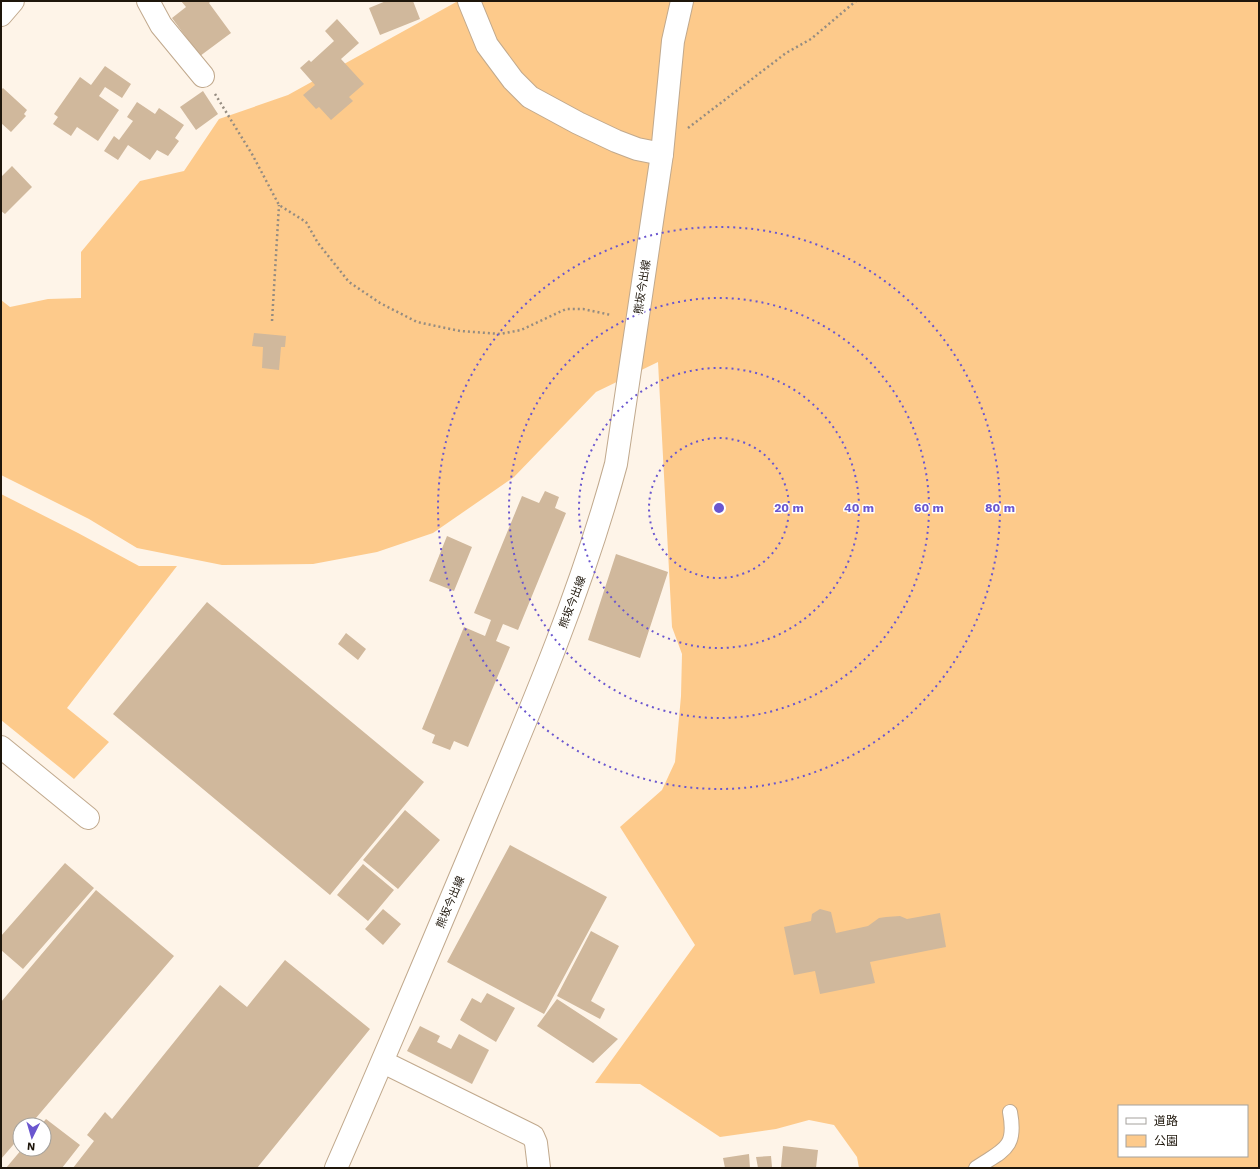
<svg xmlns="http://www.w3.org/2000/svg" width="1260" height="1169" viewBox="0 0 1260 1169" font-family="'Work Sans','Noto Sans JP',sans-serif">
<rect width="100%" height="100%" fill="#fef4e8"/>
<path fill="#fdca8b" fill-rule="evenodd" d="M458 1H1259V1168H859L857 1157 834 1125 809 1120 776 1129 720 1137 640 1084 595 1083 695 945 620 827 662 790 675 762 681 696 682 654 672 627 658 362 596 392 514 477 433 533 377 552 313 564 222 565 137 548 89 519 1 475V300L10 307 48 299 81 298V252L140 181 184 171 219 119 288 95ZM1119 1106H1247V1156H1119Z
M1 494 78 533 139 566H177L67 708 109 742 74 779 1 720Z"/>
<path fill="#d0b89c" d="M181 1H211L209 3 231 33 200 56 172 18 186 7Z
M386 1H413L420 19 380 35 369 8Z
M337 19 359 43 341 59 364 84 349 97 353 101 331 120 319 107 316 109 303 95 315 85 300 68 309 60 311 62 334 41 325 31Z
M105 66 131 84 122 98 105 87 99 96 119 110 98 141 77 127 71 136 53 124 58 117 54 114 80 77 91 85Z
M3 88 27 110 24 114 26 116 11 132 1 123V90Z
M203 91 218 114 196 130 180 107Z
M137 102 155 114 159 108 184 125 175 138 179 141 168 156 157 150 150 160 128 145 118 160 104 151 114 136 119 140 133 121 127 117Z
M12 166 32 187 5 214 1 211V177Z
M254 333 286 336 285 347H281L279 370 262 368 263 347 252 346Z
M545 491 559 497 555 508 566 513 518 630 503 624 496 641 510 647 468 747 454 741 450 750 432 743 435 735 422 729 464 627 485 636 491 620 474 613 522 496 539 503Z
M447 536 472 547 454 591 429 581Z
M616 554 668 572 640 658 588 640Z
M207 602 424 782 330 895 113 714Z
M346 633 366 649 358 660 338 644Z
M405 810 440 840 398 889 363 860Z
M510 845 607 897 544 1014 447 962Z
M65 863 94 888 23 969 1 950V936Z
M363 864 394 890 368 921 337 895Z
M96 890 174 956 30 1125H20V1137L1 1159V1002Z
M383 909 401 924 383 945 365 929Z
M820 909 831 912 836 933 868 926 879 918 886 917 900 916 907 919 940 913 946 947 870 962 875 983 820 994 815 971 794 975 784 927 811 921 812 914Z
M591 931 619 946 591 1001 605 1009 600 1019 557 996Z
M285 960 370 1029 257 1168H73L94 1141 87 1135 105 1112 112 1119 220 985 247 1007Z
M487 993 515 1008 496 1042 460 1020 472 998 481 1003Z
M557 999 618 1039 593 1063 537 1026Z
M420 1026 440 1036 437 1042 451 1049 459 1034 489 1050 472 1084 407 1051Z
M46 1119 80 1145 62 1168H6L22 1149H44V1125H41Z
M783 1146 818 1150 816 1168 781 1167Z
M749 1154 750 1168H725L723 1158Z
M771 1156 772 1167 758 1168 756 1157Z"/>
<g fill="none" stroke-linecap="round" stroke-linejoin="round">
<g stroke="#c1a98d" stroke-width="16">
<path id="service" d="M976 1168C1003 1150 1017 1149 1010 1112"/>
</g>
<g stroke="#c1a98d" stroke-width="24">
<path id="minor" d="M148 1 161 25 203 76
M469 1 487 45 513 80 530 97 578 123 616 141 637 149 662 154
M1 747 88 818
M383 1062 533 1136 536 1143 539 1168"/>
</g>
<g stroke="#c1a98d" stroke-width="24">
<path id="secondary" d="M336 1168C387 1052 436 935 485 818 534 702 583 586 616 464L662 154 673 41 682 1"/>
</g>
<g stroke="#c1a98d" stroke-width="24">
<path id="trunk" d="M1 15 13 1"/>
</g>
<path stroke="#958c81" stroke-width="2.5" stroke-dasharray="2 3" stroke-linecap="butt" d="M215 94 252 154 279 205 306 222 318 243 349 282 380 303 417 322 460 331 500 334 521 330 566 309H583L611 315
M688 128 786 53 811 39 856 1
M272 321 279 205"/>
<use href="#service" stroke="#fff" stroke-width="14"/>
<use href="#minor" stroke="#fff" stroke-width="22"/>
<use href="#secondary" stroke="#fff" stroke-width="22"/>
<use href="#trunk" stroke="#fff" stroke-width="22"/>
</g>
<g fill="none" stroke="#6a56cf" stroke-width="2" stroke-dasharray="2 4">
<circle cx="719" cy="508" r="70"/>
<circle cx="719" cy="508" r="140"/>
<circle cx="719" cy="508" r="210"/>
<circle cx="719" cy="508" r="281"/>
</g>
<g text-anchor="middle" stroke-width="3" stroke-linejoin="round" paint-order="stroke">
<g font-size="11" fill="#1e160b" stroke="#fff">
<text transform="translate(642 287) rotate(-81)" y="4">熊坂今出線</text>
<text transform="translate(572 602) rotate(-69)" y="4">熊坂今出線</text>
<text transform="translate(450 902) rotate(-67)" y="4">熊坂今出線</text>
</g>
</g>
<circle cx="719" cy="508" r="6" fill="#6a56cf" stroke="#fff" stroke-width="2"/>
<g font-size="12" text-anchor="middle" font-weight="bold" fill="#6a56cf" stroke="#fff" stroke-width="3" stroke-linejoin="round" paint-order="stroke">
<text x="789" y="512">20 m</text>
<text x="859" y="512">40 m</text>
<text x="929" y="512">60 m</text>
<text x="1000" y="512">80 m</text>
</g>
<rect width="1260" height="1169" fill="none" stroke="#1e160b" stroke-width="4"/>
<rect x="1118" y="1105" width="130" height="52" fill="#ffffff" stroke="#a5a29d"/>
<rect x="1126" y="1118" width="20" height="6" fill="#ffffff" stroke="#a5a29d"/>
<text x="1154" y="1125" font-size="12" fill="#1e160b">道路</text>
<rect x="1126" y="1135" width="20" height="12" fill="#fdca8b" stroke="#a5a29d"/>
<text x="1154" y="1145" font-size="12" fill="#1e160b">公園</text>
<g transform="translate(32 1137) rotate(185)"><circle r="19" fill="#ffffff" stroke="#a5a29d"/>
<path d="M0-3L7 15L0 10L-7 15Z" fill="#6a56cf"/>
<text y="-6" font-size="11" font-weight="bold" text-anchor="middle" fill="#1e160b">N</text>
</g>
</svg>
